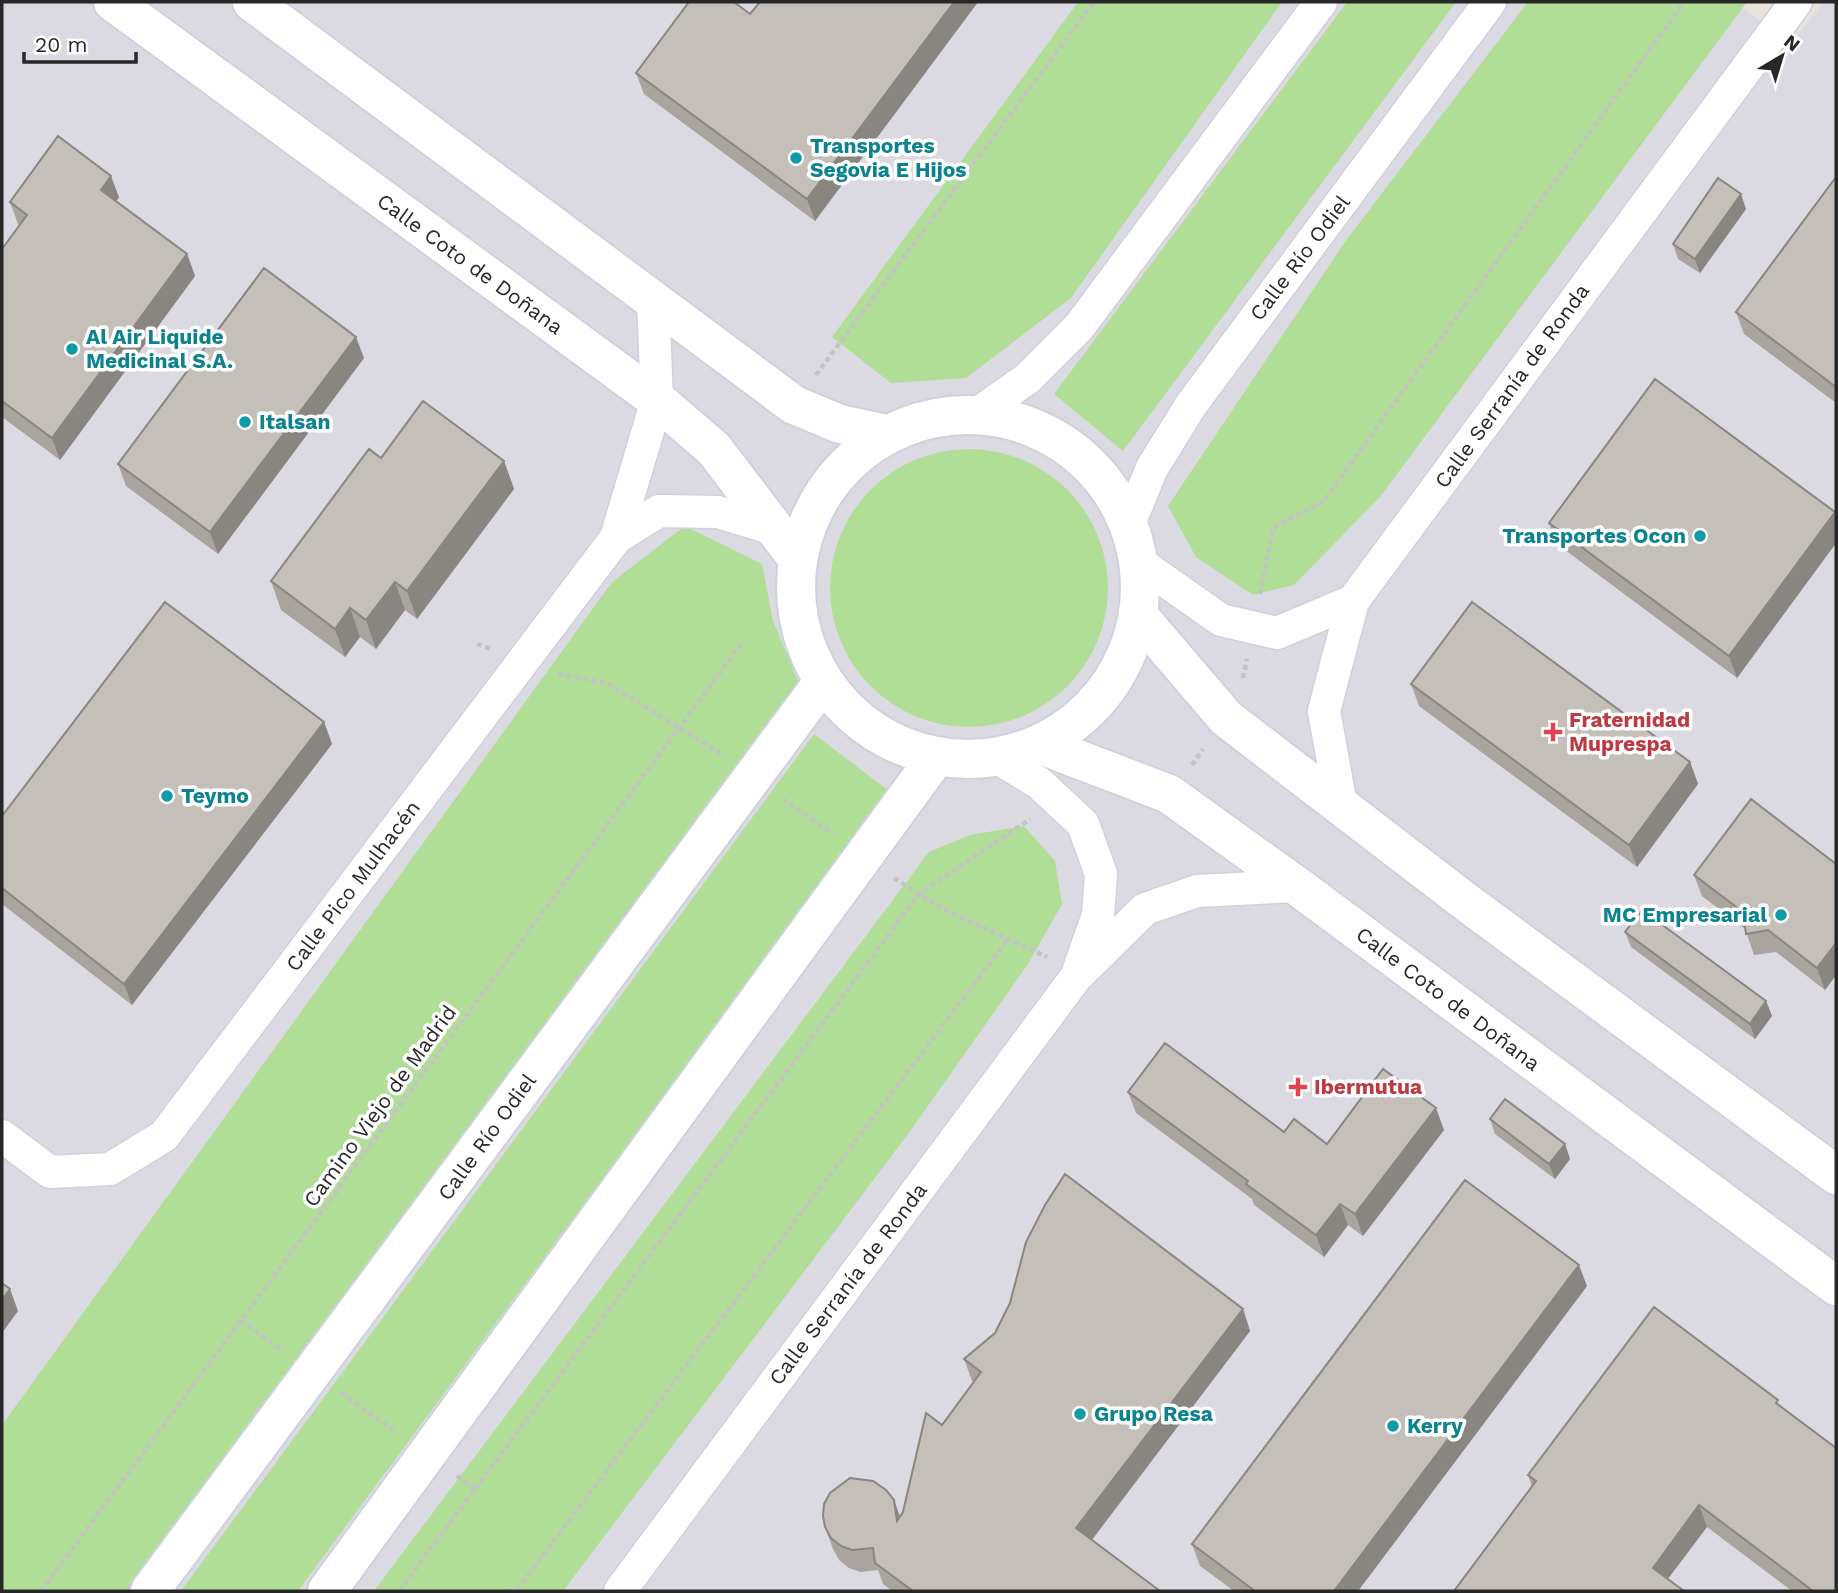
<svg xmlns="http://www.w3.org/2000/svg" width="1838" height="1593" viewBox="0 0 1838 1593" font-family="'Work Sans',sans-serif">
<rect width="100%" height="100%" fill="#e9e2d8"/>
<path fill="#dbd9e1" d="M2 2H1735L1791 43 1824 2H1836V1591H2Z"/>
<path fill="#b1de96" d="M1078 2H1282L1071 298 966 378 891 383 832 337Z
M1347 2H1456L1123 451 1054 394Z
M1528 2H1747L1380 497 1294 585 1253 595 1196 557 1168 506 1347 239Z
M830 588a139 139 0 1 1 278 0a139 139 0 1 1-278 0Z
M685 526 762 564 773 621 799 683 130 1591H2V1425L612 582Z
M814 734 889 791 298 1591H181Z
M1024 826 1055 861 1062 904 1028 964 911 1130 563 1591H374L929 852 970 835Z"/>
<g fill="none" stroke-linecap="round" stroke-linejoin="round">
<g stroke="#ced2e0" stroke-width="35">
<path id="minor" d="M977 414 1028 378 1079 327 1321 2
M1129 524 1152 468 1191 405 1490 2
M616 538 657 400 653 299
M1140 563 1221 620 1277 633 1353 601
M998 758 1039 783 1083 824 1101 874 1098 915 1079 969
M1341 805 1324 711 1353 601 1796 2
M2 1136 50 1172 110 1169 164 1136 616 538 659 511 718 512 774 529
M620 1591 1076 977 1145 909 1197 891 1297 886"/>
</g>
<g stroke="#ced2e0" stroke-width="42">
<path id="tertiary" d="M113 2 657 400 714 449 797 558
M252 2 794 405 840 424 886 434
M796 587a172 172 0 1 1 344 0a172 172 0 1 1-344 0Z
M1139 616 1226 718 1466 902 1836 1175
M1041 745 1169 794 1297 886 1836 1286
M150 1591 823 682
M327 1591 936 757"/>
</g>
<path stroke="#c3c3c3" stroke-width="4.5" stroke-dasharray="5 3.5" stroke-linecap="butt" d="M816 375 1094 2
M1260 594 1273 528 1323 502 1684 2
M477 644 491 649
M558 674 607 683 723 755
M1243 678 1247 659
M1192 765 1203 749
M783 799 833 834
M894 878 943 909 1047 957
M241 1321 283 1351
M341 1393 397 1433
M457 1476 475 1489
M41 1591 744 640
M399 1591 919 894 1030 819
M508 1591 519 1587 1008 939"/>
<use href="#minor" stroke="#fff" stroke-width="32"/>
<use href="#tertiary" stroke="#fff" stroke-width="38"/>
</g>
<path fill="#a9a49e" d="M760 2H978L815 221 644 94 636 73 750 14Z
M1836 177V403L1744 334 1736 312Z
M119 197 116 202 187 254 195 276 60 460 2 417V249L19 225 18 224 10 202Z
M1746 209 1700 273 1678 259 1673 244Z
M364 358 218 554 126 486 118 464Z
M381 458 504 461 514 489 417 619 405 610 376 649 360 637 345 657 281 610 271 581Z
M1835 512 1836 516V543L1737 678 1557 544 1549 523Z
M1411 684 1690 762 1698 784 1637 867 1419 706Z
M324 722 332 744 132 1005 2 904V816Z
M1836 864V975L1825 990 1776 952 1754 955 1745 929 1702 896 1694 875Z
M1625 932 1766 1001 1772 1016 1755 1039 1631 947Z
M1128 1092 1327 1144 1444 1130 1363 1236 1348 1225 1324 1257 1254 1205 1252 1199 1136 1113Z
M1490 1119 1565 1144 1570 1159 1555 1179 1495 1134Z
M1587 1286 1358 1591H1234L1200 1566 1192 1544Z
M1654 1307 1836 1591H1792L1707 1527 1668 1579 1532 1486 1528 1475Z
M1243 1309 1250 1331 1092 1540 1160 1591H892L883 1584 878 1570 860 1572 849 1568 839 1560 833 1549 825 1527 900 1517 903 1512 942 1425 974 1382 972 1381 964 1359Z"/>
<path fill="#898681" d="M954 2H978L815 221 807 199Z
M111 176 119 197 109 212 101 190Z
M1741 194 1746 209 1700 273 1695 259Z
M187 254 195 276 60 460 52 438Z
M356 337 364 358 218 554 210 532Z
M504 461 514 489 417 619 407 591Z
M1835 512 1836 516V543L1737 678 1729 656Z
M395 582 405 610 376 649 366 620Z
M350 608 360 637 345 657 335 629Z
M324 722 332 744 132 1005 124 984Z
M1690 762 1698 784 1637 867 1629 845Z
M1836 943V975L1825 990 1817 968Z
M1766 1001 1772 1016 1755 1039 1750 1024Z
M1436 1108 1444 1130 1363 1236 1355 1214Z
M1565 1144 1570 1159 1555 1179 1549 1164Z
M1340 1204 1348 1225 1324 1257 1316 1235Z
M1579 1265 1587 1286 1358 1591H1334Z
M10 1289 18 1311 2 1333V1300Z
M1243 1309 1250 1331 1084 1550 1076 1528Z
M894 1500 902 1522 897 1521Z
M1699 1505 1707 1527 1660 1589 1653 1568Z"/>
<path fill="#c4bfb8" stroke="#898681" stroke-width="2" d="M689 2H734L750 14 760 2H954L807 199 636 73Z
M58 136 111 176 101 190 187 254 52 438 2 401V249L27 215 10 202Z
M1836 177V387L1736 312Z
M1718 178 1741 194 1695 259 1673 244Z
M264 268 356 337 210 532 118 464Z
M1655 379 1835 512 1729 656 1549 523Z
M423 401 504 461 407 591 395 582 366 620 350 608 335 629 271 581 369 449 381 458Z
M165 602 324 722 124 984 2 888V816Z
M1472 602 1690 762 1629 845 1411 684Z
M1751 799 1836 864V943L1817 968 1768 930 1746 934 1743 912 1694 875Z
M1642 910 1766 1001 1750 1024 1625 932Z
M1165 1043 1284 1132 1294 1119 1327 1144 1383 1069 1436 1108 1355 1214 1340 1204 1316 1235 1246 1184 1248 1181 1128 1092Z
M1505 1099 1565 1144 1549 1164 1490 1119Z
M1065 1174 1243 1309 1076 1528 1160 1591H913L875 1563 873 1548 852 1550 841 1546 831 1538 825 1527 823 1516 824 1504 830 1493 850 1478 873 1481 886 1490 894 1500 897 1521 903 1512 926 1413 942 1425 981 1372 964 1359 995 1333 1010 1303 1026 1242 1045 1205Z
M1465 1180 1579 1265 1334 1591H1255L1192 1544Z
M2 1283 10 1289 2 1300Z
M1654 1307 1778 1400 1776 1403 1836 1448V1591H1813L1699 1505 1653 1568 1684 1591H1454L1536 1481 1528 1475Z"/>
<g fill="#0f9aa8" stroke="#fff" stroke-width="2.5">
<circle cx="796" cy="158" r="7"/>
<circle cx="72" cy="349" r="7"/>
<circle cx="245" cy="422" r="7"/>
<circle cx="1700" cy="536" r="7"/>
<circle cx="167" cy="796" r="7"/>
<circle cx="1781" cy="915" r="7"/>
<circle cx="1080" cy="1414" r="7"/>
<circle cx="1393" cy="1426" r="7"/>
</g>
<g fill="#e0444e" stroke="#fff" stroke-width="2.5">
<path d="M1549.5 721.5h7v7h7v7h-7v7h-7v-7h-7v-7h7z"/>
<path d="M1294.5 1076.5h7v7h7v7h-7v7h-7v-7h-7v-7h7z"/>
</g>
<g text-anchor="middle" stroke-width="7" stroke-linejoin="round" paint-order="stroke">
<g font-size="21" font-weight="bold" fill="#0d838f" stroke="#fff" text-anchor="start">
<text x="810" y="153">Transportes<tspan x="810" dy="24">Segovia E Hijos</tspan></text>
<text x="86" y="344">Al Air Liquide<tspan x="86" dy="24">Medicinal S.A.</tspan></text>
<text x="259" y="429">Italsan</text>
<text x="1686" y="543" text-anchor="end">Transportes Ocon</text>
<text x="181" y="803">Teymo</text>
<text x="1767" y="922" text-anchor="end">MC Empresarial</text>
<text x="1094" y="1421">Grupo Resa</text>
<text x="1407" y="1433">Kerry</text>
</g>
<g font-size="21" fill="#272727" stroke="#fff">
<text transform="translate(1300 258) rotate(-53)" y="7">Calle Río Odiel</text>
<text transform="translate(470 264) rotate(36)" y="7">Calle Coto de Doñana</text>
<text transform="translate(1512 386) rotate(-54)" y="7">Calle Serranía de Ronda</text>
<text transform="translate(353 886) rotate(-53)" y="7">Calle Pico Mulhacén</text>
<text transform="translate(1448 999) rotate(37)" y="7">Calle Coto de Doñana</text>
<text transform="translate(380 1106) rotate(-54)" y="7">Camino Viejo de Madrid</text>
<text transform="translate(487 1137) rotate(-54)" y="7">Calle Río Odiel</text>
<text transform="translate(848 1284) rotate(-53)" y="7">Calle Serranía de Ronda</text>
</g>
<g font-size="21" font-weight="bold" fill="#be3a42" stroke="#fff" text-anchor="start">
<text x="1569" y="727">Fraternidad<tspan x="1569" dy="24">Muprespa</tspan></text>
<text x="1314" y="1094">Ibermutua</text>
</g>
</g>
<rect width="1838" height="1593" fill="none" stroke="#272727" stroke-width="7"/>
<g transform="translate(1782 56) rotate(38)" stroke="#ffffff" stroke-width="5" paint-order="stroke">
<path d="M0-5L12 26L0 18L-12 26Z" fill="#272727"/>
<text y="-10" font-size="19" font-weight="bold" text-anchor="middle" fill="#272727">N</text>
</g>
<path d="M24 52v10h112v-10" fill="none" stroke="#272727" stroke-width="3.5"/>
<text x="35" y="52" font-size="21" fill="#272727" stroke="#ffffff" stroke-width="5" paint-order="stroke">20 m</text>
</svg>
